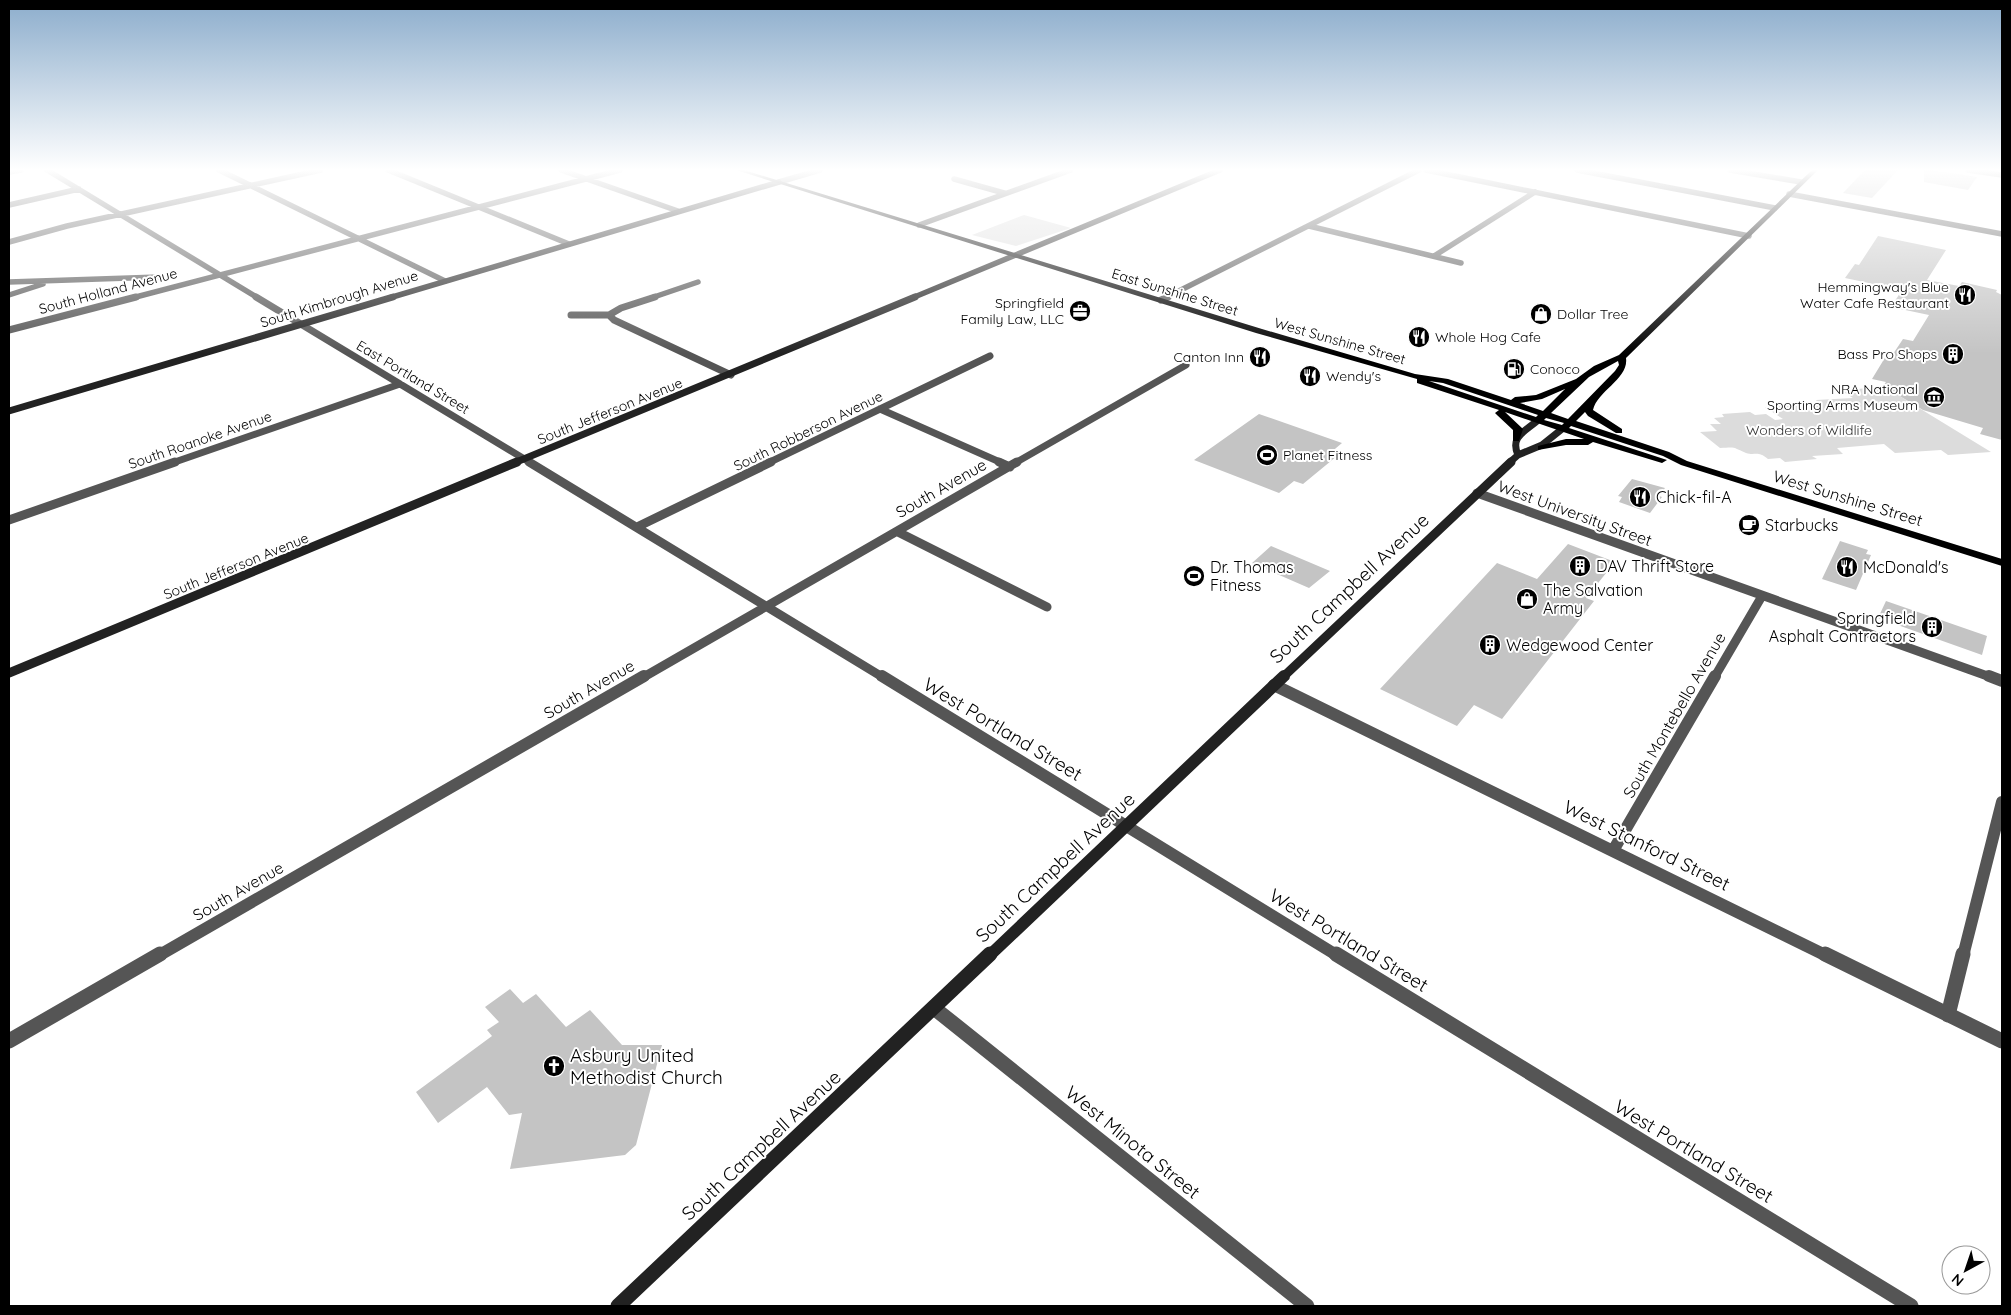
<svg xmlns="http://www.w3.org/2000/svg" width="2011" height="1315" viewBox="0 0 2011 1315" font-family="Quicksand,sans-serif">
<rect width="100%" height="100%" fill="#fff"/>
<path fill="#dcdcdc" d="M1024 215 1071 228 1016 246 972 235Z
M1883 386 1991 452 1948 455 1941 450 1895 453 1884 444 1837 448 1843 454 1812 456 1817 459 1785 462 1780 458 1768 459C1757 450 1756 456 1746 453 1732 447 1737 447 1720 448L1700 432 1717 431 1710 424H1721L1714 418 1724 417 1722 414 1750 412 1755 415 1766 414 1775 420 1783 419 1765 407 1819 404 1816 400 1853 398 1842 391Z"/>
<path fill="#c4c4c4" d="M1865 170H1898L1872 198 1843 193Z
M1924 170H1931L1977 177 1968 190 1924 182Z
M1878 236 1946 250 1927 280 1959 286 1962 282 1997 290 1996 292 2002 295V440L1980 434 1983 428 1923 410 1883 386 1886 382 1872 379 1886 356 1891 357 1903 339 1913 341 1929 315 1891 307 1902 290 1845 278 1855 264 1859 265Z
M1259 414 1342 443 1329 454 1337 456 1303 484 1294 481 1279 493 1194 460Z
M1632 479 1665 488 1659 496 1662 497 1650 513 1619 502 1622 497 1618 496Z
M1840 541 1868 550 1866 554 1871 555 1856 590 1822 579Z
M1568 544 1615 562 1586 598 1594 601 1502 719 1474 705 1457 726 1380 689 1497 563 1537 579Z
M1271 546 1330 571 1309 588 1252 563Z
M1886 601 1987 636 1982 655 1878 618Z
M510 989 523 1003 536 994 566 1027 590 1010 622 1045H662L636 1145 625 1155 510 1169 522 1113 509 1115 487 1087 438 1123 416 1092 492 1036 487 1030 499 1022 485 1007Z"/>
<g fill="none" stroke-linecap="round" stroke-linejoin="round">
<path stroke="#555" stroke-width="5.5" d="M47 170 258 298
M219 170 445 281
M388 170 569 244
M561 170 678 211
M1426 170 1749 236
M1577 170 1775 208
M1730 170 1801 182
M1968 170 2002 175
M9 172 21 170
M954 179 1004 193
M779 182 820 170
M1789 194 2002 234
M9 205 79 189
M919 225 1071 170
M1309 226 1461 263
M9 242 67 226 321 170
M1434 256 1535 192
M9 282 159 277
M9 295 43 284
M132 298 620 170
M651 298 698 282
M1165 298 1419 170"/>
<path stroke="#555" stroke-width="7" d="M256 297 531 463
M1161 300 1168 297
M571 315H609L621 308 655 297
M609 315 614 320 731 375
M9 330 136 297
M880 409 1002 463
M172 463 400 384
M768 463 990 356
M1015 463 1186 365"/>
<path stroke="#555" stroke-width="9" d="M529 462 884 678
M999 462 1010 467
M1477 493 1993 678
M9 520 175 462
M637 527 771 462
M898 532 1047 607
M642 678 1017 462
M1714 678 1762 596"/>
<path stroke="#555" stroke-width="12" d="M882 676 1338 956
M1989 676 2002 681
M1274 685 1827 956
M1614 849 1715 676
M158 956 644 676
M1963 956 2002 802"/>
<path stroke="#555" stroke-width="15" d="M1336 954 1911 1306
M1825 954 2002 1041
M934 1008 1307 1306
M1948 1015 1963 954
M9 1041 160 954"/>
<path stroke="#222" stroke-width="5.5" d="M389 298 779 182
M912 298 1220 170"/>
<path stroke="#222" stroke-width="7" d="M9 411 393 297
M1518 455C1510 437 1524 432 1537 421
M514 463 915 297
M1509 463 1518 455 1542 445 1562 429"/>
<path stroke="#222" stroke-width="9" d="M9 673 517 462
M1282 678 1511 462"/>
<path stroke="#222" stroke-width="12" d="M989 956 1284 676"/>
<path stroke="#222" stroke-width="15" d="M618 1306 990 954"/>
<path fill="#000" fill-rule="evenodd" d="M736 170H744L1262 329 1415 374 1448 379 1511 400 1515 397 1536 395 1576 379 1594 366 1619 355 1812 170H1818L1626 358C1629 379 1598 390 1593 410L1622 429V433H1616L1588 416 1585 412 1576 421 1669 452 1687 461 2002 559V566L1681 465 1663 456 1571 426 1569 428 1667 460 1662 463 1593 442 1588 445H1566L1538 450V446L1566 439H1584L1505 412 1523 429 1519 441H1513V430L1497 415 1495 413 1499 410 1417 383V379L1256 333ZM1618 361 1619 365 1615 371 1568 419 1551 413 1589 377ZM1429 381 1443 383 1538 415 1536 417ZM1565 389 1543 411 1520 403 1542 399ZM1546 418 1564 423 1562 425 1544 420Z"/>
</g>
<linearGradient id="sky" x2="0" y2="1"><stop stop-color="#8cadcc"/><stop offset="0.48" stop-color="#fff"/><stop offset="1" stop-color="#fff" stop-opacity="0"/></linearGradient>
<rect width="2011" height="354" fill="url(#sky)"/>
<defs>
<g id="restaurant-disc" transform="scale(1.125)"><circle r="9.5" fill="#000" stroke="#fff"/><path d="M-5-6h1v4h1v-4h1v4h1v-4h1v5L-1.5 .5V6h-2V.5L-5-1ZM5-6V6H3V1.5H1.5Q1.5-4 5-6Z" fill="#fff"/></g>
<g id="office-disc" transform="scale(1.125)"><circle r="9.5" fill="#000" stroke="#fff"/><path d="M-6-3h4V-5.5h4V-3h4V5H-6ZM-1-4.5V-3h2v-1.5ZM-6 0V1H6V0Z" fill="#fff"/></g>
<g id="shop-disc" transform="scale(1.125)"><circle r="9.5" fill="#000" stroke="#fff"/><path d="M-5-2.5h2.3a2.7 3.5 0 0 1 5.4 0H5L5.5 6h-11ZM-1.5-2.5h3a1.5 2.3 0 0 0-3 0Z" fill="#fff"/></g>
<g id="building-disc" transform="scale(1.125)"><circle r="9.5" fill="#000" stroke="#fff"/><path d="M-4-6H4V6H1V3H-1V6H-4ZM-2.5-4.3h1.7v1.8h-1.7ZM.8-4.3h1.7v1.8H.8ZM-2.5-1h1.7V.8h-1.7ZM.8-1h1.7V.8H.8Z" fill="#fff"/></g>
<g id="fuel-disc" transform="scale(1.125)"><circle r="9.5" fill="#000" stroke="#fff"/><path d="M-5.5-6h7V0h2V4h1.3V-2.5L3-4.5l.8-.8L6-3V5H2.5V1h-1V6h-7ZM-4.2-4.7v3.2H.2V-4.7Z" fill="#fff"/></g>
<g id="museum-disc" transform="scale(1.125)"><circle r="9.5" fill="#000" stroke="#fff"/><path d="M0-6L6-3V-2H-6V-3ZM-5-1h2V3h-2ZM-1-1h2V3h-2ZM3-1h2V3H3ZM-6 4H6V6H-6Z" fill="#fff"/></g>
<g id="stadium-disc" transform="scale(1.125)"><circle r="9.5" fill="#000" stroke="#fff"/><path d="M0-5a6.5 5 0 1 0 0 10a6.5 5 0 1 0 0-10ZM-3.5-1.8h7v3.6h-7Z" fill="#fff"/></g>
<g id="cafe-disc" transform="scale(1.125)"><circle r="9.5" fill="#000" stroke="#fff"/><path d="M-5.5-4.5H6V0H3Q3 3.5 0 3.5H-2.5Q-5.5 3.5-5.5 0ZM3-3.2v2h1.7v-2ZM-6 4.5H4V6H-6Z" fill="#fff"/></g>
<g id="church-disc" transform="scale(1.125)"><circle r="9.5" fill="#000" stroke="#fff"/><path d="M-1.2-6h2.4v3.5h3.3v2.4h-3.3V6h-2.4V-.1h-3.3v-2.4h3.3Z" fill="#fff"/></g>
</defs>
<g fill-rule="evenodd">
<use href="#restaurant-disc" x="1965" y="295"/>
<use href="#office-disc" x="1080" y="311"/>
<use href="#shop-disc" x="1541" y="314"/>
<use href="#restaurant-disc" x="1419" y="337"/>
<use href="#building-disc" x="1953" y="354"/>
<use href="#restaurant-disc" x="1260" y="357"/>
<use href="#fuel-disc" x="1514" y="369"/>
<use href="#restaurant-disc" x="1310" y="376"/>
<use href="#museum-disc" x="1934" y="397"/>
<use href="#stadium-disc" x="1267" y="455"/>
<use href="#restaurant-disc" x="1640" y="497"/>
<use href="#cafe-disc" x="1749" y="525"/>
<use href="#building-disc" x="1580" y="566"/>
<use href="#restaurant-disc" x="1847" y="567"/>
<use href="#stadium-disc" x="1194" y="576"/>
<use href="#shop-disc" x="1527" y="599"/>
<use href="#building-disc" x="1932" y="627"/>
<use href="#building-disc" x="1490" y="645"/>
<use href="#church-disc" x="554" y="1066"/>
</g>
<g text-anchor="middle" stroke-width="4" stroke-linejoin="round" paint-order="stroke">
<g font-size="14" fill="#000" stroke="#fff" text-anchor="end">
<text x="1949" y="292">Hemmingway's Blue<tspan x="1949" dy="16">Water Cafe Restaurant</tspan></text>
<text x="1064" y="308">Springfield<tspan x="1064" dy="16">Family Law, LLC</tspan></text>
<text x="1557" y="319" text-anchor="start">Dollar Tree</text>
<text x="1435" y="342" text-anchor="start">Whole Hog Cafe</text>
<text x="1937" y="359">Bass Pro Shops</text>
<text x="1244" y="362">Canton Inn</text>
<text x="1530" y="374" text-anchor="start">Conoco</text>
<text x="1326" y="381" text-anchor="start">Wendy's</text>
<text x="1918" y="394">NRA National<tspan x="1918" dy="16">Sporting Arms Museum</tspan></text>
<text x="1283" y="460" text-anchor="start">Planet Fitness</text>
</g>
<g font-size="14" fill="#000" stroke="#fff">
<text transform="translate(108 291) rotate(-15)" y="5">South Holland Avenue</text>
<text transform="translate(1175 292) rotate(17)" y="5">East Sunshine Street</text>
<text transform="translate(339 299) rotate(-17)" y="5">South Kimbrough Avenue</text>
<text transform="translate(1340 341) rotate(16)" y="5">West Sunshine Street</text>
<text transform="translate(413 377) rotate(31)" y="5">East Portland Street</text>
<text transform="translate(610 411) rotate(-22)" y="5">South Jefferson Avenue</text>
<text transform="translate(808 431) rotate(-26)" y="5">South Robberson Avenue</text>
<text transform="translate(200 440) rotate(-19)" y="5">South Roanoke Avenue</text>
<text transform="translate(236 566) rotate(-22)" y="5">South Jefferson Avenue</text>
</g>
<g font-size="14" fill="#333" stroke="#fff">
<text x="1809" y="435">Wonders of Wildlife</text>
</g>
<g font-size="16" fill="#000" stroke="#fff">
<text transform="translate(941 488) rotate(-30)" y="6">South Avenue</text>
<text transform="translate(1848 498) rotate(17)" y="6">West Sunshine Street</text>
<text transform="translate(1575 513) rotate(20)" y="6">West University Street</text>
<text transform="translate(589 689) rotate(-30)" y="6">South Avenue</text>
<text transform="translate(1674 715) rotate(-60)" y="6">South Montebello Avenue</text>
<text transform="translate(238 891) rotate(-30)" y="6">South Avenue</text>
</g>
<g font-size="16" fill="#000" stroke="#fff" text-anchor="start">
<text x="1656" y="503">Chick-fil-A</text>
<text x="1765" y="531">Starbucks</text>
<text x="1596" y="572">DAV Thrift Store</text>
<text x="1210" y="573">Dr. Thomas<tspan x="1210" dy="18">Fitness</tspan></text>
<text x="1863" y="573">McDonald's</text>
<text x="1543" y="596">The Salvation<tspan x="1543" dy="18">Army</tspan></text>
<text x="1916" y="624" text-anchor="end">Springfield<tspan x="1916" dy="18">Asphalt Contractors</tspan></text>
<text x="1506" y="651">Wedgewood Center</text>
</g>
<g font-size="19" fill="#000" stroke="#fff">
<text transform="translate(1349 588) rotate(-43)" y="7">South Campbell Avenue</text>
<text transform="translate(1003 729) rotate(31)" y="7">West Portland Street</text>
<text transform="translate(1647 845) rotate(26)" y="7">West Stanford Street</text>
<text transform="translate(1055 867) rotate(-43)" y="7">South Campbell Avenue</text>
<text transform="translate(1349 940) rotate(31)" y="7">West Portland Street</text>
<text transform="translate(1133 1142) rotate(39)" y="7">West Minota Street</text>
<text transform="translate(761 1145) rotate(-43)" y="7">South Campbell Avenue</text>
<text transform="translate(1694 1151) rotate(31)" y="7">West Portland Street</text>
</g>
<g font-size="19" fill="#000" stroke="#fff" text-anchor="start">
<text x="570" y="1062">Asbury United<tspan x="570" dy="22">Methodist Church</tspan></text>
</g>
</g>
<rect width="2011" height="1315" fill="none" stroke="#000000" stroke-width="20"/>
<g transform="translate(1966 1270) rotate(220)"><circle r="24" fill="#ffffff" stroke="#999999"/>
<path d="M0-4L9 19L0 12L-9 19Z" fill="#000000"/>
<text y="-8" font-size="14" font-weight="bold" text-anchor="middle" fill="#000000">N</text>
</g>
</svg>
